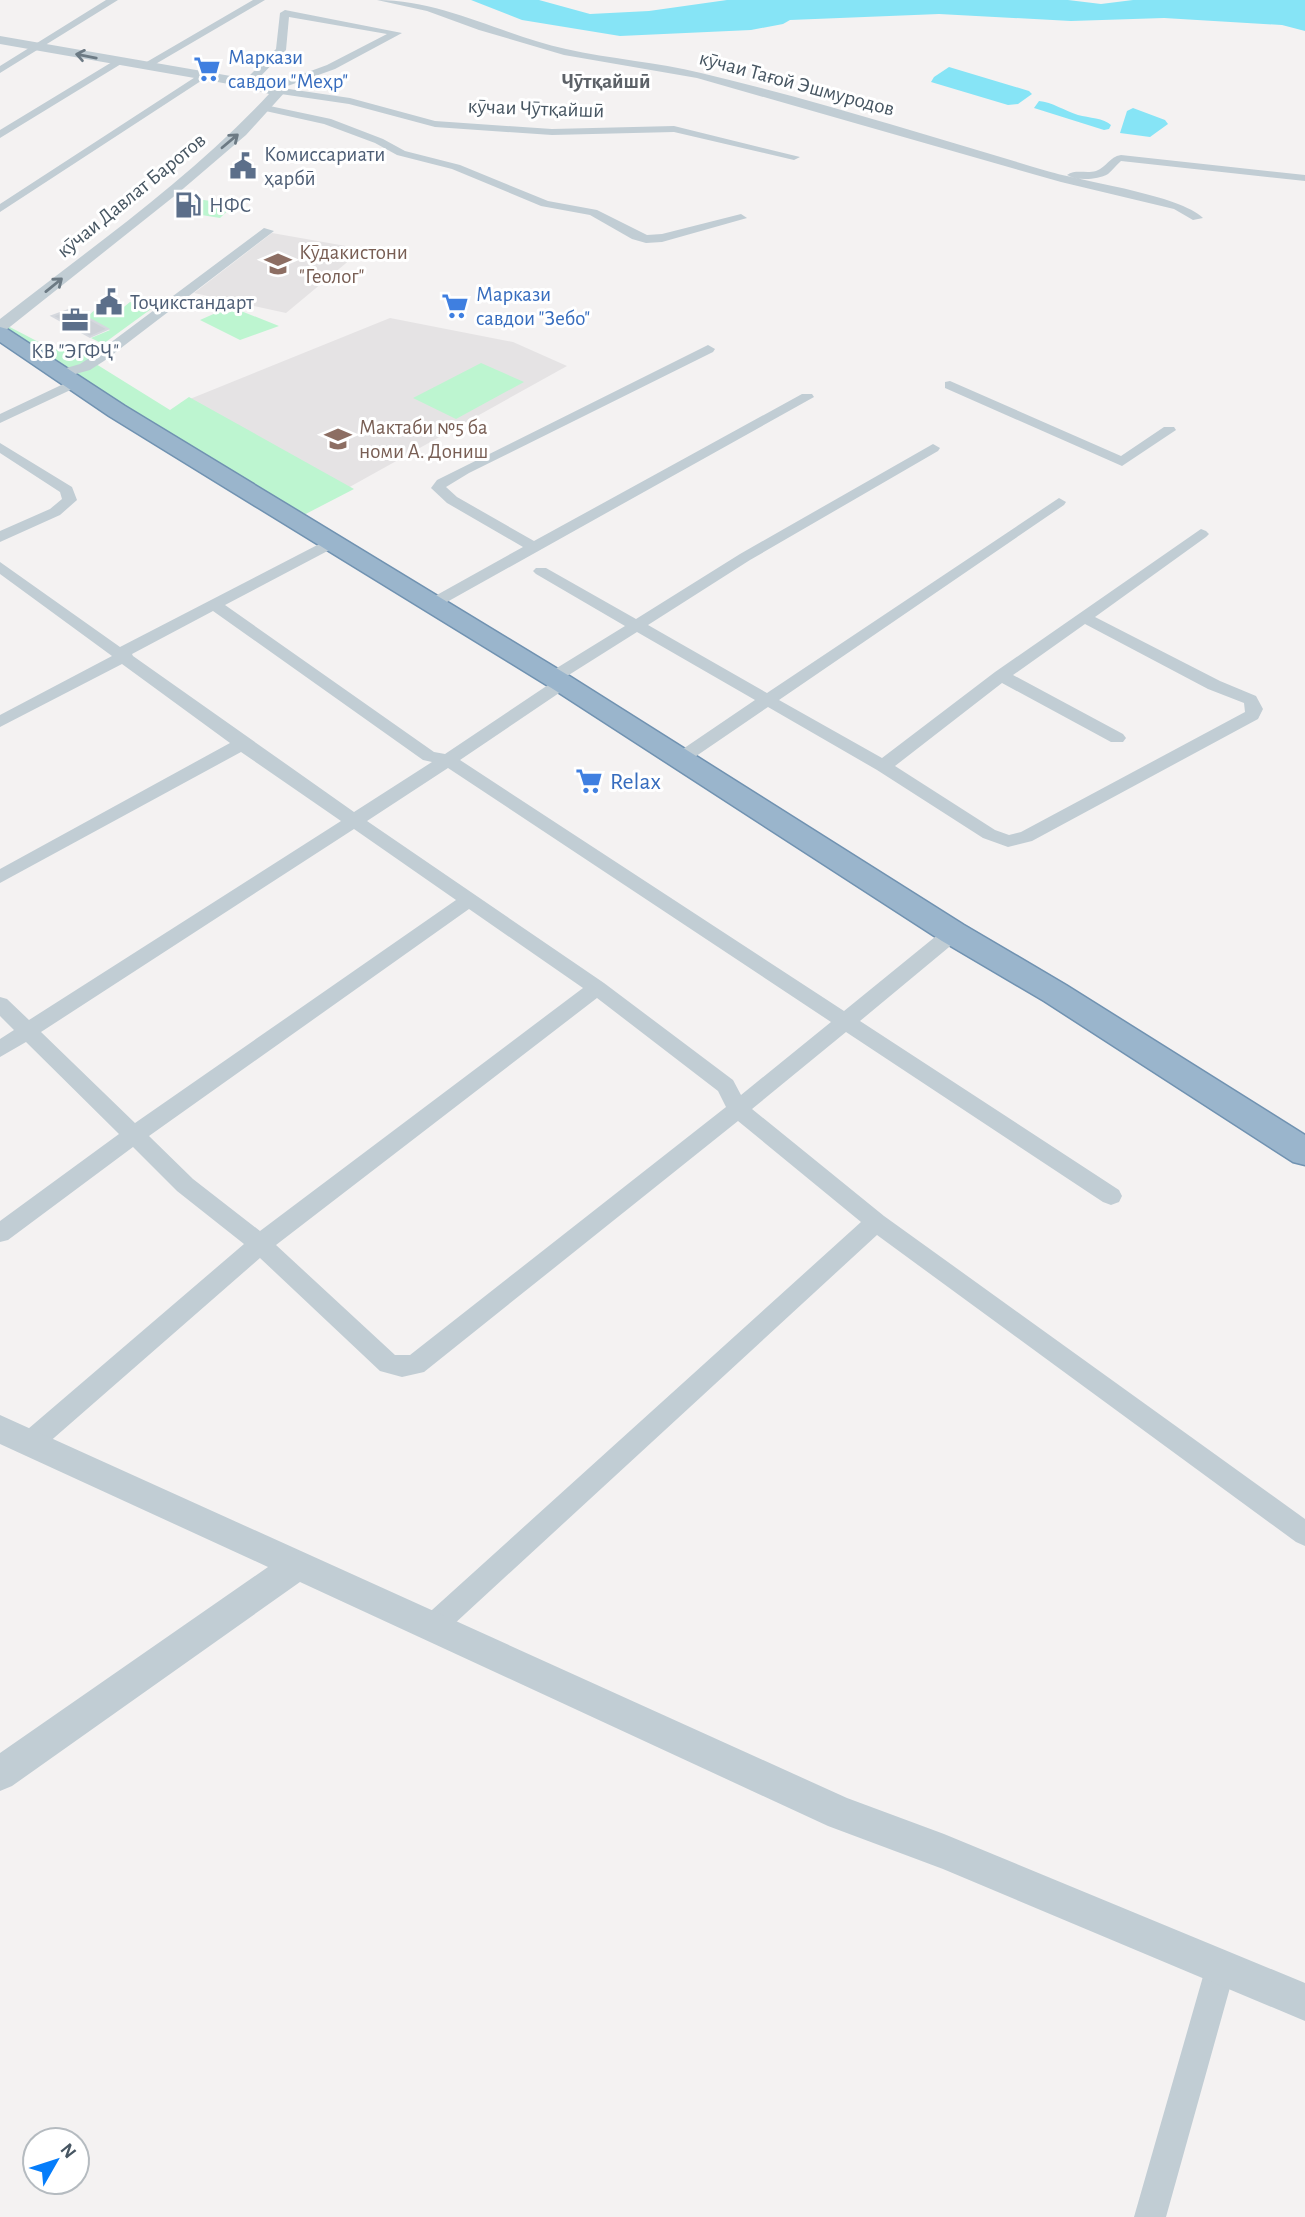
<svg xmlns="http://www.w3.org/2000/svg" width="1305" height="2217" viewBox="0 0 1305 2217" font-family="'Alegreya Sans',sans-serif">
<rect width="100%" height="100%" fill="#f4f2f2"/>
<path fill="#e5e3e4" d="M272 233 363 249 286 313 194 293Z
M390 318 513 342 567 366 337 494 180 403Z"/>
<path fill="#bdf5d0" d="M198 199 234 205 220 218 183 212Z
M130 302 151 309 103 344 91 338 110 330 87 317 99 306 119 311Z
M236 309 279 326 240 340 200 320 218 312 226 314Z
M4 324 54 350 68 346 95 361 61 374 0 327Z
M481 363 524 382 456 419 413 398Z
M96 364 170 410 189 397 354 489 296 519 66 374Z"/>
<path fill="#86e4f6" d="M471 0H539L590 14 649 11 727 0H1068L1101 4 1133 0H1305V31L1282 25 1164 18 1071 21 939 14 790 20 783 24 751 30 620 36 522 20Z
M949 67 1029 91 1032 94 1018 104 1008 105 931 82 934 77Z
M1039 101C1052 102 1065 111 1078 115 1089 118 1104 118 1111 125L1109 129 1104 130 1034 108Z
M1133 108 1165 120 1168 124 1150 137 1120 133 1127 111Z"/>
<path fill="#cdd1d7" stroke="#d5d8de" stroke-width="2" d="M71 309 86 317 108 329 90 337 52 316Z"/>
<g fill="none" stroke-linecap="round" stroke-linejoin="round">
<g stroke="#7092b1" stroke-width="3">
<path id="trunk" d="M0 327 7 329 125 406 571 677 964 925 1066 985 1305 1135V1165L1293 1162 1044 1001 942 941 553 689 109 416 0 342Z"/>
</g>
<path fill="#c1cdd4" fill-rule="evenodd" d="M106 0H118L0 73V66Z
M253 0H265L147 69 138 67Z
M377 0C443 0 502 35 566 49 610 59 657 62 701 73 818 101 933 137 1047 171 1084 182 1180 195 1203 218L1193 220 1174 209 1061 182 697 78 564 55 479 30 427 11Z
M285 10 402 33 335 69 282 88 350 98 435 121 552 129 674 126 800 157 794 160 674 132 552 135 435 127 349 104 274 93 269 88 270 86 327 65 387 34 289 17 286 50 252 85H244V81L276 49 280 13Z
M117 59 121 60V64L0 138V130Z
M203 72 207 73V77L0 212V204Z
M265 105 331 119 383 139 405 151 460 165 548 201 597 210 647 235 662 234 741 214 747 218 662 242 646 243 632 239 590 215 541 206 452 169 397 155 375 143 324 124 261 110 260 108Z
M1121 155 1305 175V181L1121 161C1116 165 1113 170 1108 174 1097 180 1077 181 1067 175 1076 169 1086 174 1096 171 1107 167 1109 157 1121 155Z
M264 228 274 231 104 361 90 370 61 378 56 377V371L80 364 94 355Z
M708 345 715 349 713 352 469 473 446 487 457 497 534 541 802 394H812L814 397 438 607H426L424 604 426 601 523 547 447 503 431 488 437 480Z
M74 379 79 380V386L0 423V414Z
M950 381 1121 456 1164 427H1174L1176 430 1122 466 945 388V382Z
M0 443 72 487 77 500 60 515 0 542V531L50 509 62 499 60 492 0 453Z
M933 444 940 448 938 451 750 560 648 625 767 693 1059 498 1066 502 1064 505 779 700 882 758 995 672 1201 529 1206 531 1209 534 1206 537 1095 617 1220 681 1256 696 1263 709 1258 719 1032 841 1008 847 983 838 877 770 768 707 686 763H674L671 759 674 755 755 700 637 632 564 678 570 683 568 687 460 760 844 1011 946 928H960L963 933 960 938 860 1021 1119 1190 1122 1196 1119 1202 1111 1205 1103 1202 846 1032 752 1109 884 1216 1305 1519V1546L1296 1542 877 1235 440 1637 431 1641 422 1637 418 1628 422 1619 861 1222 738 1121 424 1372 402 1377 380 1371 260 1258 39 1451 30 1454 21 1451 18 1443 21 1435 244 1244 177 1191 133 1147 8 1240 0 1242V1221L119 1134 26 1042 0 1057V1039L14 1030 0 1016V997L7 999 29 1020 341 821 241 752 0 883V869L230 743 122 664 0 727V715L112 656 0 574V562L120 647 327 540H337L340 543 337 546 225 605 434 752 445 754 551 683 545 678 547 674 625 626 536 574 533 571 536 568H546L636 619 740 554ZM213 611 423 760 432 762 354 812 133 656 132 654ZM1085 624 1208 689 1244 703 1245 712 1021 832 1009 835 995 830 895 766 1002 683 1111 742H1123L1126 738 1123 734 1013 675ZM448 768 831 1022 741 1095 733 1080 604 983 367 821ZM354 829 456 900 135 1123 41 1032ZM469 909 583 988 260 1231 193 1179 149 1136ZM597 998 718 1091 726 1107 410 1355H395L276 1245Z
M1221 1951 1232 1955 1236 1966 1166 2217H1134L1206 1966 1210 1955Z"/>
<path fill="#c1cdd4" fill-rule="evenodd" d="M0 36 248 79 285 92 246 135 177 194 6 330 0 332V319C92 247 190 179 269 94L246 87 0 44Z
M0 1415 847 1798 944 1834 1305 1983V2021L943 1869 828 1826 300 1582 12 1786 0 1791V1753L268 1567 0 1444Z"/>
<use href="#trunk" fill="#9ab5cc" fill-rule="evenodd"/>
</g>
<defs><path id="oneway-shaft" d="M-6 0H5M1.5-3L5.5 0L1.5 3" fill="none" stroke-width="1.6" stroke-linecap="round" stroke-linejoin="round" transform="scale(1.75)"/></defs>
<g stroke="#6c7a84">
<use href="#oneway-shaft" transform="translate(86 56) rotate(-169)"/>
<use href="#oneway-shaft" transform="translate(230 141) rotate(-40)"/>
<use href="#oneway-shaft" transform="translate(54 285) rotate(-39)"/>
</g>
<defs>
<g id="supermarket-bare" transform="scale(2.1)"><path d="M-6-5.5h2.5l.6 2H6L4.5 2H-2.5L-4.4-4H-6ZM-1.5 3.2a1.3 1.3 0 1 0 .1 0ZM3 3.2a1.3 1.3 0 1 0 .1 0Z" fill="#3f7fe0" stroke="#fff" stroke-width="2.5" paint-order="stroke"/></g>
<g id="civic-bare" transform="scale(2.1)"><path d="M-.6-6.5H3V-4.5H.6V-3L4-1V1h2V6H-6V1h2V-1L-.6-3ZM-1.2 2.5V6h2.4V2.5Z" fill="#5c6f8a" stroke="#fff" stroke-width="2.5" paint-order="stroke"/></g>
<g id="fuel-bare" transform="scale(2.1)"><path d="M-5.5-6h7V0h2V4h1.3V-2.5L3-4.5l.8-.8L6-3V5H2.5V1h-1V6h-7ZM-4.2-4.7v3.2H.2V-4.7Z" fill="#5c6f8a" stroke="#fff" stroke-width="2.5" paint-order="stroke"/></g>
<g id="school-bare" transform="scale(2.1)"><path d="M0-5L7-2L0 1L-7-2ZM-4 1L0 2.5L4 1V4Q0 6-4 4Z" fill="#8d6e63" stroke="#fff" stroke-width="2.5" paint-order="stroke"/></g>
<g id="office-bare" transform="scale(2.1)"><path d="M-6-3h4V-5.5h4V-3h4V5H-6ZM-1-4.5V-3h2v-1.5ZM-6 0V1H6V0Z" fill="#5c6f8a" stroke="#fff" stroke-width="2.5" paint-order="stroke"/></g>
</defs>
<g fill-rule="evenodd">
<use href="#supermarket-bare" x="207" y="69"/>
<use href="#civic-bare" x="243" y="166"/>
<use href="#fuel-bare" x="188" y="205"/>
<use href="#school-bare" x="278" y="264"/>
<use href="#civic-bare" x="109" y="302"/>
<use href="#supermarket-bare" x="455" y="306"/>
<use href="#office-bare" x="75" y="320"/>
<use href="#school-bare" x="338" y="439"/>
<use href="#supermarket-bare" x="589" y="781"/>
</g>
<g text-anchor="middle" stroke-width="6" stroke-linejoin="round" paint-order="stroke">
<g font-size="21" fill="#366cbe" stroke="#fff" text-anchor="start">
<text x="228" y="64">Маркази<tspan x="228" dy="24">савдои "Меҳр"</tspan></text>
<text x="476" y="301">Маркази<tspan x="476" dy="24">савдои "Зебо"</tspan></text>
</g>
<g font-size="21" font-weight="bold" fill="#5d6268" stroke="#fff">
<text x="606" y="88">Чӯтқайшӣ</text>
</g>
<g font-size="21" fill="#475662" stroke="#fff">
<text transform="translate(797 83) rotate(15)" y="7">кӯчаи Тағой Эшмуродов</text>
<text transform="translate(536 108) rotate(2)" y="7">кӯчаи Чӯтқайшӣ</text>
<text transform="translate(131 195) rotate(-39)" y="7">кӯчаи Давлат Баротов</text>
</g>
<g font-size="21" fill="#4e5e75" stroke="#fff" text-anchor="start">
<text x="264" y="161">Комиссариати<tspan x="264" dy="24">ҳарбӣ</tspan></text>
<text x="209" y="212">НФС</text>
<text x="130" y="309">Тоҷикстандарт</text>
<text x="75" y="358" text-anchor="middle">КВ "ЭГФҶ"</text>
</g>
<g font-size="21" fill="#785e54" stroke="#fff" text-anchor="start">
<text x="299" y="259">Кӯдакистони<tspan x="299" dy="24">"Геолог"</tspan></text>
<text x="359" y="434">Мактаби №5 ба<tspan x="359" dy="24">номи А. Дониш</tspan></text>
</g>
<g font-size="24" fill="#366cbe" stroke="#fff" text-anchor="start">
<text x="610" y="789">Relax</text>
</g>
</g>
<g transform="translate(56 2161) rotate(51)"><circle r="33" fill="#ffffff" stroke="#b5bbc0" stroke-width="2"/>
<path d="M0-5L12 26L0 18L-12 26Z" fill="#067dfa"/>
<text y="-10" font-size="19" font-weight="bold" text-anchor="middle" fill="#475662">N</text>
</g>
</svg>
